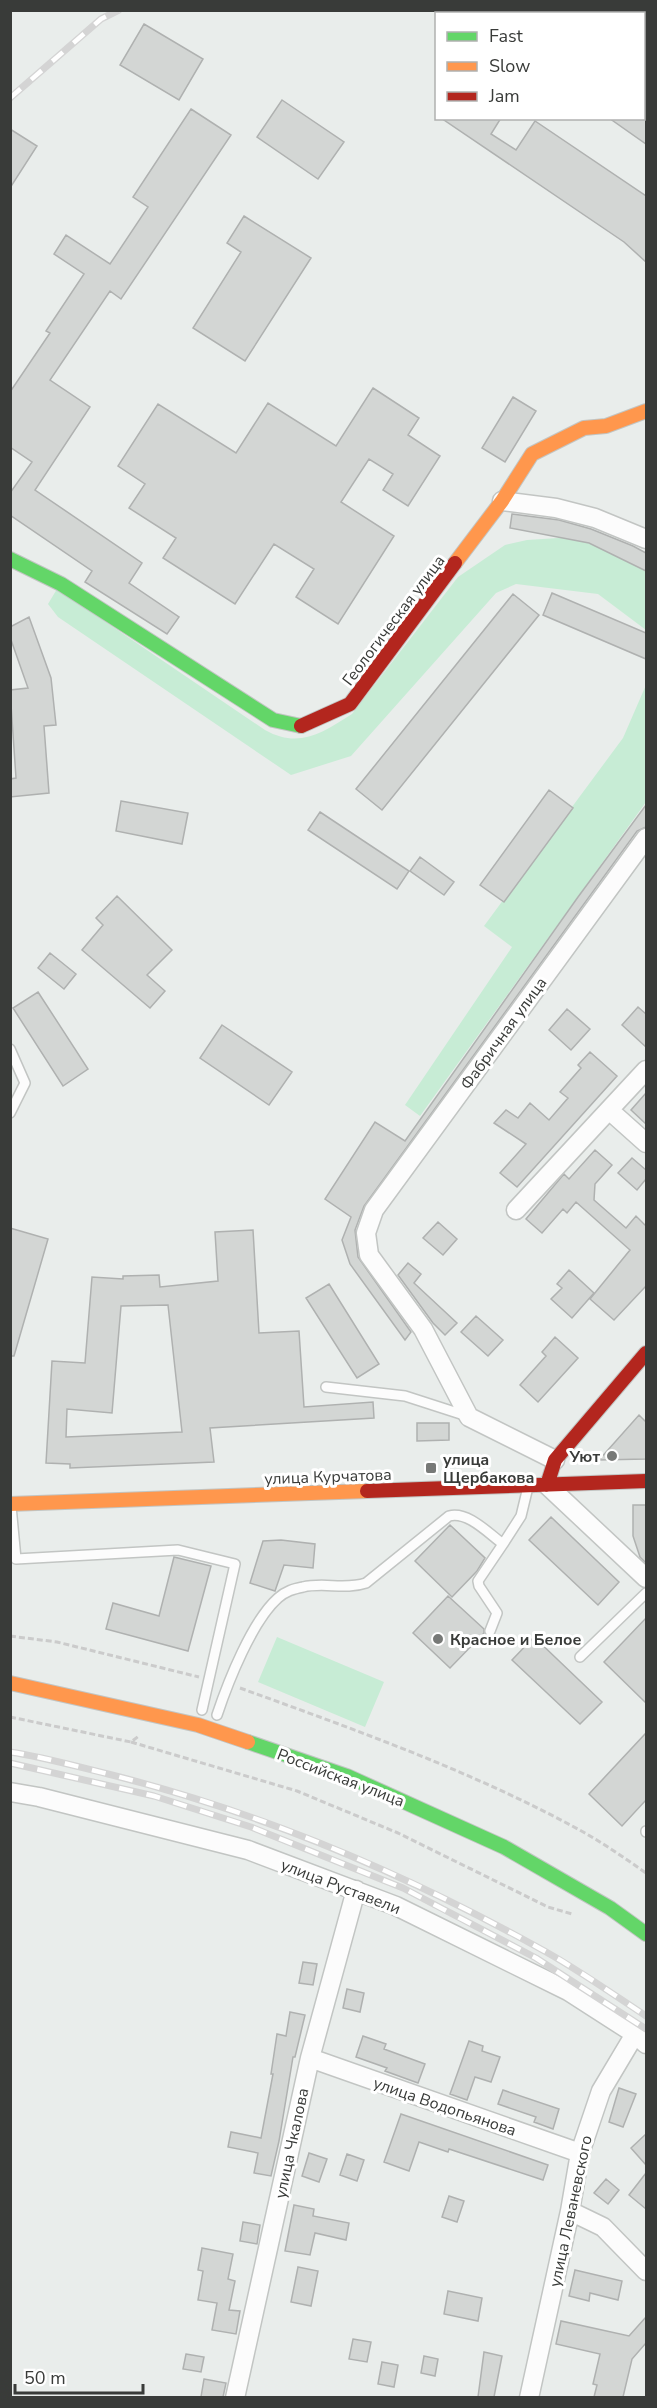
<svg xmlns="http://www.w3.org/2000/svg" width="657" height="2408" viewBox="0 0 657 2408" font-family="'Nunito Sans',sans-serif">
<rect width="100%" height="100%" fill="#e9edeb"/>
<path fill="#c7ecd5" d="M574 537 624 551 646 567V630L598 594 516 584 496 593 351 756 291 775 58 617 48 604 57 589 265 730C299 749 322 733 352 714L458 577 505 545 527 540Z
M646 685V802L420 1116 405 1105 512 947 484 926 623 738Z
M277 1637 384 1682 365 1727 258 1682Z"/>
<path fill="#d3d6d4" stroke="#afb1b0" stroke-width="1.5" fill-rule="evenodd" d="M144 24 203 59 179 100 120 65Z
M282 100 344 142 318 179 257 137Z
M191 109 231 135 121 299 110 291 50 380 90 407 35 490 142 563 129 583 179 617 167 634 85 582 92 571 10 515V493L32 462 10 447V392L50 333 46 331 84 274 54 254 66 235 110 264 148 207 133 197Z
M441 118H501L491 134 516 150 535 121 646 196V262L624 242Z
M609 118H646V144Z
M10 129 37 146 10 188Z
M244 216 311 258 245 361 193 328 241 252 227 243Z
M373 388 419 418 408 435 440 456 408 506 383 490 393 474 369 459 341 502 394 536 338 624 296 597 314 569 274 544 235 604 163 558 176 538 129 508 145 484 118 466 158 404 236 453 268 403 336 446Z
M513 397 536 411 505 462 482 448Z
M512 514 559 520 591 529 633 546 646 553V571L589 543 510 528Z
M552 593 646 633V659L543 615Z
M513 594 539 615 382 810 356 789Z
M29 617 51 678 56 725 44 726 49 793 10 797V779L16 778 10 690 28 688 10 637V627Z
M549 790 573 808 504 902 480 885Z
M121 801 188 813 182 844 116 831Z
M646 805V827L637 831 364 1206 355 1230 358 1257 411 1332 405 1340 350 1264 342 1240 351 1217 325 1199 375 1122 405 1141 578 897Z
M320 812 409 871 397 889 308 830Z
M420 857 454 882 444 895 410 871Z
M117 896 172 950 147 975 165 991 150 1008 82 950 103 925 96 918Z
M50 953 76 974 64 989 38 968Z
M38 992 88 1069 63 1086 13 1008Z
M638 1007 646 1014V1047L622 1025Z
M567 1009 590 1029 571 1050 549 1030Z
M222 1025 292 1072 269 1105 200 1058Z
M590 1052 617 1076 517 1187 500 1173 526 1144 494 1123 506 1110 518 1118 530 1103 549 1120 568 1098 560 1092 581 1068 578 1065Z
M646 1093V1124L631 1110Z
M595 1150 612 1165 595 1184 594 1200 626 1228 636 1216 646 1226V1286L614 1320 590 1299 630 1250 576 1202 567 1213 563 1209 542 1233 526 1219 564 1174 569 1179Z
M632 1158 646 1170V1179L637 1190 618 1173Z
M438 1222 457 1239 443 1255 423 1238Z
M10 1228 48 1239 14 1356H10Z
M253 1230 259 1333 299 1331 304 1407 373 1402 374 1418 210 1428 214 1462 70 1468V1464L46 1463 52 1361 85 1363 92 1277 123 1279V1276L159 1275 160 1287 218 1281 215 1232ZM168 1305 182 1432 66 1437 67 1409 112 1413 121 1306Z
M408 1263 421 1274 414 1283 457 1323 445 1335 433 1323 398 1275Z
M569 1270 594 1293 572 1318 551 1299 562 1288 557 1284Z
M329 1284 379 1364 357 1378 306 1298Z
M476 1316 503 1340 488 1356 461 1332Z
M555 1337 578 1358 538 1402 520 1385 546 1356 542 1352Z
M639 1415 646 1422V1459L599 1460Z
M417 1423H449V1440L417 1441Z
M633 1505H646V1563L640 1557 633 1536Z
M551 1517 619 1582 598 1605 529 1540Z
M450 1525 485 1558 477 1571 452 1597 415 1561Z
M281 1540 315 1544 313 1568 284 1565 275 1591 250 1583 263 1541Z
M174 1557 211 1566 188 1651 106 1629 113 1603 159 1616Z
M448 1596 484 1629V1633L450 1668 413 1633Z
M646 1618V1703L604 1662Z
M534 1637 602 1702 580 1724 512 1660Z
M646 1733V1800L622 1826 589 1794Z
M303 1962 317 1964 313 1985 299 1983Z
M347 1989 364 1993 360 2012 343 2008Z
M290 2012 305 2015 295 2057H293L279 2141 271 2176 254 2173 258 2153 228 2147 231 2132 261 2138 273 2074H271L277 2034 286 2036Z
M363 2036 386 2044 384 2049 425 2064 418 2083 385 2071 387 2068 356 2057Z
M469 2041 483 2046 482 2051 500 2057 491 2082 475 2077 467 2100 450 2094Z
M619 2088 636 2094 623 2127 609 2122Z
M503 2090 559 2109 553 2129 534 2122 536 2117 498 2104Z
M401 2114 548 2165 543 2180 449 2149 448 2152 419 2142 409 2171 384 2162Z
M646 2134V2165L631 2148Z
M309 2153 327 2159 319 2182 302 2176Z
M347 2154 364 2160 357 2181 340 2175Z
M646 2173V2209L629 2195Z
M606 2179 619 2190 608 2204 594 2193Z
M449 2196 464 2201 457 2222 442 2217Z
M294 2205 314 2209 313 2216 349 2223 346 2240 315 2233 310 2255 285 2251Z
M243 2222 260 2225 257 2244 240 2241Z
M202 2248 233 2254 228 2279 235 2281 229 2310 240 2311 236 2334 212 2330 217 2303 198 2300 203 2271 198 2270Z
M298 2267 318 2271 311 2306 291 2302Z
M575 2270 622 2281 618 2300 590 2293 589 2301 569 2296Z
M448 2291 482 2298 478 2321 444 2314Z
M646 2317V2343L632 2359 623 2397H594L597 2385 593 2384 600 2354 556 2344 561 2321 629 2336Z
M353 2339 371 2342 367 2362 349 2359Z
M484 2352 502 2356 494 2397H478Z
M186 2354 204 2357 201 2372 183 2369Z
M424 2356 438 2359 435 2376 421 2373Z
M382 2362 398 2365 394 2387 378 2384Z
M204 2379 226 2383 223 2397H201Z"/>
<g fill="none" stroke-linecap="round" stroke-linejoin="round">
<g stroke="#c2c5c3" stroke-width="12">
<path id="lane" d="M10 1049 25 1083 10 1113
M326 1387 405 1396 467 1416
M11 1506 16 1559 178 1550 235 1564 202 1710
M490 1631 497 1613 479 1586 478 1581 503 1544
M580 1657 646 1593
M217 1715C228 1682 252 1621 278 1598 286 1591 293 1589 303 1587 324 1582 345 1590 366 1583L449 1516C468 1511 488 1533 503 1544L521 1516 528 1487
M646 1832V1831"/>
</g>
<g stroke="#c2c5c3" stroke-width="21">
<path id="street" d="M502 501 556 508 595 518 646 539
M609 1110 646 1143
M516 1210 646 1070
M555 1460 469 1417 423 1329 369 1255 366 1233 374 1210 646 838
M547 1485 646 1578
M10 1792 39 1797 248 1850 396 1906 568 1991 635 2034 646 2044
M310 2058 580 2153
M570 2211 603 2227 646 2271
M235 2398 310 2058 356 1890
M529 2398 570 2211 580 2153 601 2091 635 2034"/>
</g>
<g stroke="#c2c5c3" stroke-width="16">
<path id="fast" d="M10 559 61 584 273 720 301 726
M248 1742 347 1776 504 1847 610 1908 646 1934"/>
</g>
<g stroke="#c2c5c3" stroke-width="16">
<path id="slow" d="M455 563 502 501 532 454 584 428 606 426 646 411
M10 1504 367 1491
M10 1683 198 1725 248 1742"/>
</g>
<g stroke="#c2c5c3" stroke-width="16">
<path id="jam" d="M301 726 350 704 455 563
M547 1485 555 1460 646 1353
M367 1491 646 1481"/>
</g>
<path stroke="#cbcbcb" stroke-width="3" stroke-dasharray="6 3" stroke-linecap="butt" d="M10 1636 57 1642 199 1677
M240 1688C356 1730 477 1773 585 1833 606 1845 626 1859 646 1873
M10 1717 131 1742 140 1735
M131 1742 297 1791 398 1833 548 1907 572 1914"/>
<use href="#lane" stroke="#fcfcfc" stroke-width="9"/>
<use href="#street" stroke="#fcfcfc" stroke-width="18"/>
<use href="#fast" stroke="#63d668" stroke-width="14"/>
<use href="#slow" stroke="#ff974d" stroke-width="14"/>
<use href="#jam" stroke="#b3261e" stroke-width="14"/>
<g stroke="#d4d4d4" stroke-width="7">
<path id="rail" d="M10 98 101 19 119 10
M10 1752C43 1757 75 1766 108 1774 260 1812 402 1872 539 1948 576 1968 611 1993 646 2016
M10 1763 154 1796 251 1827 403 1888 536 1958 646 2029"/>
</g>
<use href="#rail" stroke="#fff" stroke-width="4.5" stroke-dasharray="14" stroke-linecap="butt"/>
</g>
<g fill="#777977" stroke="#fff" stroke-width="2">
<circle cx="612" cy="1456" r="6"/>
<rect x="425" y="1462" width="12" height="12" rx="3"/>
<circle cx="438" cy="1639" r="6"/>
</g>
<g text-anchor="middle" stroke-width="6" stroke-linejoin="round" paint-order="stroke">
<g font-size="16" fill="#393b39" stroke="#fff">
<text transform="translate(393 620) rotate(-53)" y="6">Геологическая улица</text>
<text transform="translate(503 1033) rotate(-54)" y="6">Фабричная улица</text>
<text transform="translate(328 1476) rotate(-2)" y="6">улица Курчатова</text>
<text transform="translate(341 1777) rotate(21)" y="6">Российская улица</text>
<text transform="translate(341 1886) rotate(21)" y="6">улица Руставели</text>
<text transform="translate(445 2106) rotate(19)" y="6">улица Водопьянова</text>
<text transform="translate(291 2143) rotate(-78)" y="6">улица Чкалова</text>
<text transform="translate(570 2211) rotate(-78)" y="6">улица Леваневского</text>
</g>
<g font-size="16" font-weight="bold" fill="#393b39" stroke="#fff" text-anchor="start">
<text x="600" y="1462" text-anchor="end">Уют</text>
<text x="443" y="1465">улица<tspan x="443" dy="18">Щербакова</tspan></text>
<text x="450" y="1645">Красное и Белое</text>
</g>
</g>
<rect width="657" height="2408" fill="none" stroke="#393b39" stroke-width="24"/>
<rect x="435" y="12" width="210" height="108" fill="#ffffff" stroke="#b0b1b0" stroke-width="1.5"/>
<rect x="447" y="32" width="30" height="9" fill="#63d668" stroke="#b0b1b0" stroke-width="1.5"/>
<text x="489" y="42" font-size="18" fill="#393b39">Fast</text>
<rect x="447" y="62" width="30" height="9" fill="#ff974d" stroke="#b0b1b0" stroke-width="1.5"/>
<text x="489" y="72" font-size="18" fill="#393b39">Slow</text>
<rect x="447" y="92" width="30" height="9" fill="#b3261e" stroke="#b0b1b0" stroke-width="1.5"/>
<text x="489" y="102" font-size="18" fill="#393b39">Jam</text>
<path d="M15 2384v9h128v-9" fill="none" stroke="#393b39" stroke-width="3"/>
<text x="24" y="2384" font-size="18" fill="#393b39" stroke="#ffffff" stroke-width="4.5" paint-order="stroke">50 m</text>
</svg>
